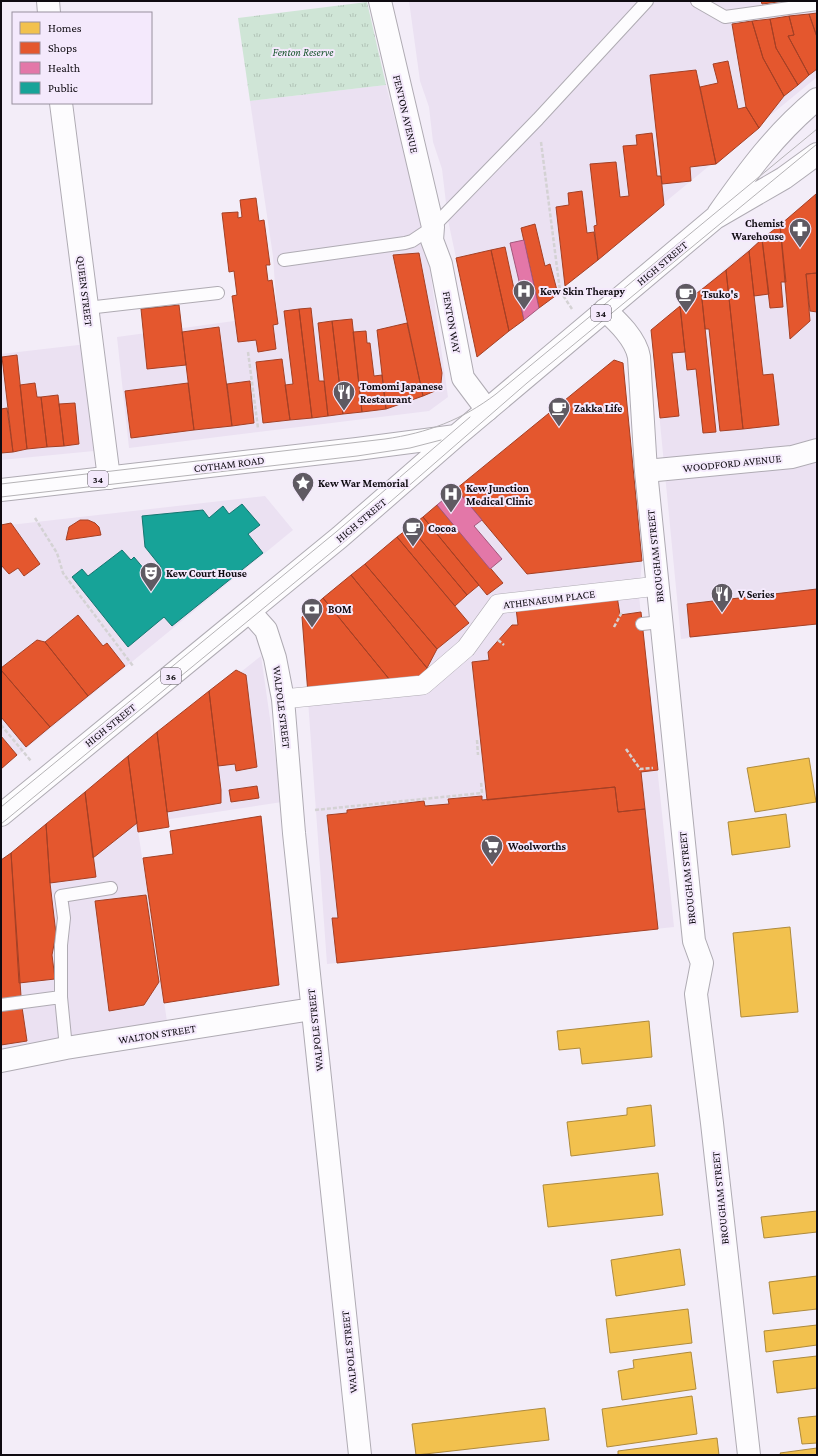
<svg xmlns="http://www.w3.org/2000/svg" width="818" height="1456" viewBox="0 0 818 1456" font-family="'Crimson Pro',serif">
<defs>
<pattern id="park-tufts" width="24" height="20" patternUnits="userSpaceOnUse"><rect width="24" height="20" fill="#cfe5d6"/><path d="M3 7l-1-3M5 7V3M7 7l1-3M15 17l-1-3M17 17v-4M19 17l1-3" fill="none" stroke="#b1c3b7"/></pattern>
</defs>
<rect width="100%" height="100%" fill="#f3edf8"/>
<path fill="#ebe1f2" d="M409 1H817V77L477 357 448 220 442 169 433 142 429 107 420 81Z
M386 85 425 235 448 397 429 411 129 448 117 337 277 315 273 256 250 101Z
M817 193V624L681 639 651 330Z
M87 344 94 451 1 460V354Z
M614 360 623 363 642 561 639 596 674 927 327 964 302 617 323 598Z
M265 496 293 530 1 769V526Z
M261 656 282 802 137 824 170 1041 1 1070V862Z"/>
<path fill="url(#park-tufts)" d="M367 2 386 85 250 101 238 18Z"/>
<path fill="#f2c14e" stroke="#ae8a3c" d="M809 758 816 802 755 812 747 768Z
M786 814 790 847 732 855 728 822Z
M790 927 798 1012 741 1017 733 933Z
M649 1021 652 1057 582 1064 580 1048 559 1050 557 1031Z
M651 1105 655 1146 571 1156 567 1122 627 1115V1108Z
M658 1173 663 1215 548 1227 543 1185Z
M817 1211V1232L764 1238 761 1217Z
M680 1249 685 1285 616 1296 611 1260Z
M817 1276V1309L773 1314 769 1282Z
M688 1309 692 1343 610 1353 606 1319Z
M817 1325V1345L766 1352 764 1331Z
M691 1352 696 1389 622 1400 618 1371 634 1368 633 1360Z
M817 1356V1388L777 1393 773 1361Z
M692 1396 697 1434 607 1447 602 1409Z
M545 1408 549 1440 416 1455 412 1424Z
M817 1416V1443L802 1444 798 1418Z
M717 1438 719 1455H618V1451Z
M817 1448V1455H781L780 1453Z"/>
<path fill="#e4572e" stroke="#a44025" d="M761 1H786L762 4Z
M817 13V37L809 14Z
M809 14 817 37V69L809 75 788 36 794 35 789 16Z
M789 16 794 35 788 36 809 75 798 85 776 48 770 19Z
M770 19 776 48 798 85 784 96 763 58 752 21Z
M752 21 763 58 784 96 759 128 746 107 732 24Z
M728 61 738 109 746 107 759 128 716 164 700 87 718 83 713 64Z
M696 70 716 164 690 167 691 181 662 184 650 75Z
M652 133 657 176H661L664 205 598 260 594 226 597 225 590 164 616 162 620 197 629 196 623 146 637 145 636 135Z
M582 191 587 233 594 232 598 260 565 286 556 207 569 205 568 193Z
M816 194 817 273 806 274 810 321 790 339 780 225Z
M256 198 259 221 264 220 270 265H266L268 281 272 280 278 324 273 325 276 349 258 352 256 340 238 342 232 296 237 295 234 271 229 272 222 213 238 212V218L242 217 240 200Z
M535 224 545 266 550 264 558 294 539 308 521 228Z
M780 225 786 282H781L783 307 770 308 762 239Z
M762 239 769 294 754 296 749 251Z
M505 247 514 289 517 288 524 320 509 331 491 250Z
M491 250 509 331 477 357 456 258Z
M749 251 763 375 773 374 779 425 743 429 726 270Z
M419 253 442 373 441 383 435 391 423 396 393 255Z
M726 270 743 429 720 431 709 329H705L701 290Z
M817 273V312L810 311 806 274Z
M701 290 716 432 703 433 696 369 687 370 680 306Z
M179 305 186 365 147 369 141 309Z
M680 306 685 352 672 353 679 416 660 418 651 330Z
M311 308 319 381H324L328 416 312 418 299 309Z
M299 309 312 418 290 420 285 385 293 384 284 311Z
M352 319 362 412 343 414 332 321Z
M332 321 343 414 328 416 318 323Z
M407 323 423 396 386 409 377 330Z
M219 327 232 426 194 430 182 332Z
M366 331 367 343H370L374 376 382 375 386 409 362 412 353 332Z
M17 355 27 449 13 452 2 357Z
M282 359 290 420 263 423 256 362Z
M614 360 623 363 642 561 527 574 456 489Z
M250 381 254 423 232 426 227 384Z
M35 383 37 397H41L47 447 27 449 20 385Z
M188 383 194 430 131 438 125 391Z
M58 395 64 446 47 447 41 397Z
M75 403 79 444 64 446 59 404Z
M7 408 13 452 1 453V409Z
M437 505 503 583 487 595 423 517Z
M423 517 479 585 467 595 410 527Z
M80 520H88L95 523 99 527 101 535 66 540 69 527Z
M11 523 40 564 24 576 18 568 9 574 1 565V525Z
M410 527 467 595 455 606 397 537Z
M397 537 469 623 437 649 365 564Z
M365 564 437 649 427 668 351 575Z
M351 575 427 668 419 682 394 685 323 598Z
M817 589V624L690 637 687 604Z
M617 596 620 615 641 612 658 770 641 772 645 809 618 812 615 787 487 800 472 662 489 660 488 652 512 625H518L516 608Z
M323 598 394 685 308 694 302 617Z
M78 615 103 646 107 643 125 666 88 696 45 642Z
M37 640 45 642 88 696 50 727 1 670V668Z
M1 670 50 727 26 747 1 717Z
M236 670 246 675 257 767 236 771 235 764 218 766 209 691Z
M209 691 221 790V803L167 812 157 732Z
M157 732 169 827 138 832 128 756Z
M1 736 17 755 1 769Z
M128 756 137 823 93 858 85 792Z
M257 786 259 798 231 802 229 790Z
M615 787 618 812 645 809 658 929 337 963 332 918H338L327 815 347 813V810L424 801 425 806 449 804 448 799 482 796V800Z
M85 792 96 877 50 883 46 824Z
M261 816 279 985 164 1003 143 858 173 854 170 831Z
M46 824 50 883 56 934 52 955 55 979 19 983 11 853Z
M11 853 21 996 1 999V860Z
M146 895 159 982 144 1005 109 1011 95 901Z
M22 1007 27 1041 1 1045V1010Z"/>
<path fill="#e377a8" stroke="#a3577b" d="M524 240 539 308 524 320 516 285 519 281 510 243Z
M456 489 482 520 474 526 502 559 490 569 437 505Z"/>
<path fill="#17a398" stroke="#157570" d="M242 504 260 525 248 534 263 553 172 626 164 617 128 647 72 577 82 569 88 576 122 550 131 560 134 557 150 576 161 567 145 547 142 516 203 510 209 518 223 506 229 514Z"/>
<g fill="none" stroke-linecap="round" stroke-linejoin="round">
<g stroke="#afabb3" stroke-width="14">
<path id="service" d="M697 1 725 17 817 4
M284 260 405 243 412 241 433 227 538 119 647 1
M87 308 218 293
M642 624 661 622
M1 1005 61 997
M66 1048 61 997V945L64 918 61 896 111 888"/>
</g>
<g stroke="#afabb3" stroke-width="20">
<path id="pedestrian" d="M283 699 423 685 466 648 498 604 658 586"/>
</g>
<g stroke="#afabb3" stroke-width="24">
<path id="minor" d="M48 1 49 13
M380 1 433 227 432 240 441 264 463 378 487 410
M61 103 109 478
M605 310C618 322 636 339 639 357L646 471 694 941 702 963 696 994 712 1123 749 1455
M646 471 792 457 817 450
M250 612 266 630 275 658 283 699 294 833 360 1455
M1 1061 66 1048 312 1009"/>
</g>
<g stroke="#afabb3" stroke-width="24">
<path id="primary" d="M718 214C749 170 775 134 817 99
M1 490 357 449 456 436
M1 815 340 537 456 436 715 218 784 178 817 154"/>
</g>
<path stroke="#d4d2d4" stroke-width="2.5" stroke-dasharray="4 2" stroke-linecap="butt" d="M541 142 560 291 572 309
M248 352 258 428
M35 518 57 553 63 573 133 666
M614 627 621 614V612
M498 640 504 645
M1 725 31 761
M477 740 478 755
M626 749 640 769 653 768
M315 810 482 793 481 781"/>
<use href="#service" stroke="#fdfcfe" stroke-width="12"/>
<use href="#pedestrian" stroke="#fdfcfe" stroke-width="19"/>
<use href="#minor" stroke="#fdfcfe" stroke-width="22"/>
<use href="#primary" stroke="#fdfcfe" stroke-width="22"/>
<path stroke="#b5b3b6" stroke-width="1" d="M1 484 385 439C427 433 462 420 496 394L817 129
M1 497 357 456 410 448 441 440
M1 807 336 532 470 417
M1 824 344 542 527 383 817 144"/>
</g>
<defs>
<g id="pharmacy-pin" transform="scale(1.15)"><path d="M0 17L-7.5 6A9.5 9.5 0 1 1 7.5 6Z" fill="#5f5a62" stroke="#f4e9fc"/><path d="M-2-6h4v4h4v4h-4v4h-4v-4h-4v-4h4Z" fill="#fff"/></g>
<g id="hospital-pin" transform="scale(1.15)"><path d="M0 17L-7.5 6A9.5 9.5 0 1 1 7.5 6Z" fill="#5f5a62" stroke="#f4e9fc"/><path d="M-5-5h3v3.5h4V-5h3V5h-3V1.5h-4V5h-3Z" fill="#fff"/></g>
<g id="cafe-pin" transform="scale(1.15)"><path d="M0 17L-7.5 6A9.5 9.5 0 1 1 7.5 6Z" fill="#5f5a62" stroke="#f4e9fc"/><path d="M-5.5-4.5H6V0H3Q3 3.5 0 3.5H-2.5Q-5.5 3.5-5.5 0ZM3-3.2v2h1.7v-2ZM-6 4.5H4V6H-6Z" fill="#fff"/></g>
<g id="restaurant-pin" transform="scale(1.15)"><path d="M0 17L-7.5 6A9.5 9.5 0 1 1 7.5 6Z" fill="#5f5a62" stroke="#f4e9fc"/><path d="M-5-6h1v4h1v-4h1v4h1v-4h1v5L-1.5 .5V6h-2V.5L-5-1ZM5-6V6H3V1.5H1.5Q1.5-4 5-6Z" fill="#fff"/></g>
<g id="sight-pin" transform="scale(1.15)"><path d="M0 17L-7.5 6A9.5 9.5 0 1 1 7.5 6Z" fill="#5f5a62" stroke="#f4e9fc"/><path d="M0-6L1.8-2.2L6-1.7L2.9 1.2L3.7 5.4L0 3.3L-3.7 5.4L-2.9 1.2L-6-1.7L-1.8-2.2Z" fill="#fff"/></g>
<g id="theatre-pin" transform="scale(1.15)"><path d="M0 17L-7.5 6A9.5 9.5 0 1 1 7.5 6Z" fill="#5f5a62" stroke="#f4e9fc"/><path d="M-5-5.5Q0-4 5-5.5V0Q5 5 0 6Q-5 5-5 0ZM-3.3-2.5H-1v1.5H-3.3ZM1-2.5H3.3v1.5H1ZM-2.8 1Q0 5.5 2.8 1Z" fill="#fff"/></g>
<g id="bank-pin" transform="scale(1.15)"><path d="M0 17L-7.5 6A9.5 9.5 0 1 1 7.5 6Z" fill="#5f5a62" stroke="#f4e9fc"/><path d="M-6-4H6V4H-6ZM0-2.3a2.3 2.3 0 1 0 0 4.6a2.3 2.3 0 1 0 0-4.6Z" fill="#fff"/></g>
<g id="supermarket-pin" transform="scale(1.15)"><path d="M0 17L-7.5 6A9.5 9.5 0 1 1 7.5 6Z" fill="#5f5a62" stroke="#f4e9fc"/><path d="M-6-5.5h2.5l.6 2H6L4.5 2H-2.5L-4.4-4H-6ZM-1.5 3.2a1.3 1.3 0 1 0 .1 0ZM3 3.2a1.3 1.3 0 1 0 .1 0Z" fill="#fff"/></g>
</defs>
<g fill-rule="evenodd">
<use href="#pharmacy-pin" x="800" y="229"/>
<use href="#hospital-pin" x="524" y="291"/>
<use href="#cafe-pin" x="686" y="294"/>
<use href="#restaurant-pin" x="344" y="392"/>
<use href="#cafe-pin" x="559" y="408"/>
<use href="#sight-pin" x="303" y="483"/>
<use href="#hospital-pin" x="451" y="494"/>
<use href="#cafe-pin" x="413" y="528"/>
<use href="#theatre-pin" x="151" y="573"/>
<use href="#restaurant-pin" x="722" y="594"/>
<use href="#bank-pin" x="312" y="609"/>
<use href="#supermarket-pin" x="492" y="846"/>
</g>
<g text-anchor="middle" stroke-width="4" stroke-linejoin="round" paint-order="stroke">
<g fill="#f4e9fc" stroke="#544e58" stroke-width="1">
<rect x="591" y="305" width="20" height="16" rx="3"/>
<rect x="88" y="471" width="20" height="16" rx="3"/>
<rect x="161" y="668" width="20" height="16" rx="3"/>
</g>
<g font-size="10" font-weight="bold" fill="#0f0b11">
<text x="601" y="317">34</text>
<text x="98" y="483">34</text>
<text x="171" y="680">36</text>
</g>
<g font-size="11" font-style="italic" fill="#17552c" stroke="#f4e9fc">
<text x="303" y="56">Fenton Reserve</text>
</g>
<g font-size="11" fill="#0f0b11" stroke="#f4e9fc">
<text transform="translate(406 114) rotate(77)" y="4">FENTON AVENUE</text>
<text transform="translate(662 263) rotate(-40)" y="4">HIGH STREET</text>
<text transform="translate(85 291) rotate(83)" y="4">QUEEN STREET</text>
<text transform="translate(452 322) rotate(80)" y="4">FENTON WAY</text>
<text transform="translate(732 463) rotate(-6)" y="4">WOODFORD AVENUE</text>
<text transform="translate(229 464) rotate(-7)" y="4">COTHAM ROAD</text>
<text transform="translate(361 520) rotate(-40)" y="4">HIGH STREET</text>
<text transform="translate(655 556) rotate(-96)" y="4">BROUGHAM STREET</text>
<text transform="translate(549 599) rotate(-7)" y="4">ATHENAEUM PLACE</text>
<text transform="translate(282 707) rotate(83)" y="4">WALPOLE STREET</text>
<text transform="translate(110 725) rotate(-39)" y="4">HIGH STREET</text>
<text transform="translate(687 878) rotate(-96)" y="4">BROUGHAM STREET</text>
<text transform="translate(315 1030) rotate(-96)" y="4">WALPOLE STREET</text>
<text transform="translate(157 1034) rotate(-9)" y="4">WALTON STREET</text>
<text transform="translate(720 1198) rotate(-96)" y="4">BROUGHAM STREET</text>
<text transform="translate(349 1352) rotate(-96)" y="4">WALPOLE STREET</text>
</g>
<g font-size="11" font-weight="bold" fill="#0f0b11" stroke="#f4e9fc" text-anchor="start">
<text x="784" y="227" text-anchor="end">Chemist<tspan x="784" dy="13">Warehouse</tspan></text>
<text x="540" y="295">Kew Skin Therapy</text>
<text x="702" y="298">Tsuko's</text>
<text x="360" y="390">Tomomi Japanese<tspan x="360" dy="13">Restaurant</tspan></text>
<text x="574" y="412">Zakka Life</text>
<text x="318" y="487">Kew War Memorial</text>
<text x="466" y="492">Kew Junction<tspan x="466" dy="13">Medical Clinic</tspan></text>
<text x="428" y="532">Cocoa</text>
<text x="166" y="577">Kew Court House</text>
<text x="738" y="598">V Series</text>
<text x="328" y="613">BOM</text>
<text x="508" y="850">Woolworths</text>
</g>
</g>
<rect width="818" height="1456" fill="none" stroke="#0f0b11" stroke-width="4"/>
<rect x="12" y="12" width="140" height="92" fill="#f4e9fc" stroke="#98909e"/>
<rect x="20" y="22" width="20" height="12" fill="#f2c14e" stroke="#98909e"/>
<text x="48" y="32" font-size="12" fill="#0f0b11">Homes</text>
<rect x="20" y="42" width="20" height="12" fill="#e4572e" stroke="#98909e"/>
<text x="48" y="52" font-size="12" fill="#0f0b11">Shops</text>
<rect x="20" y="62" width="20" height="12" fill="#e377a8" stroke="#98909e"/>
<text x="48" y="72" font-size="12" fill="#0f0b11">Health</text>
<rect x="20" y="82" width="20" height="12" fill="#17a398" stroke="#98909e"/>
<text x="48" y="92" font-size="12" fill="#0f0b11">Public</text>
</svg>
